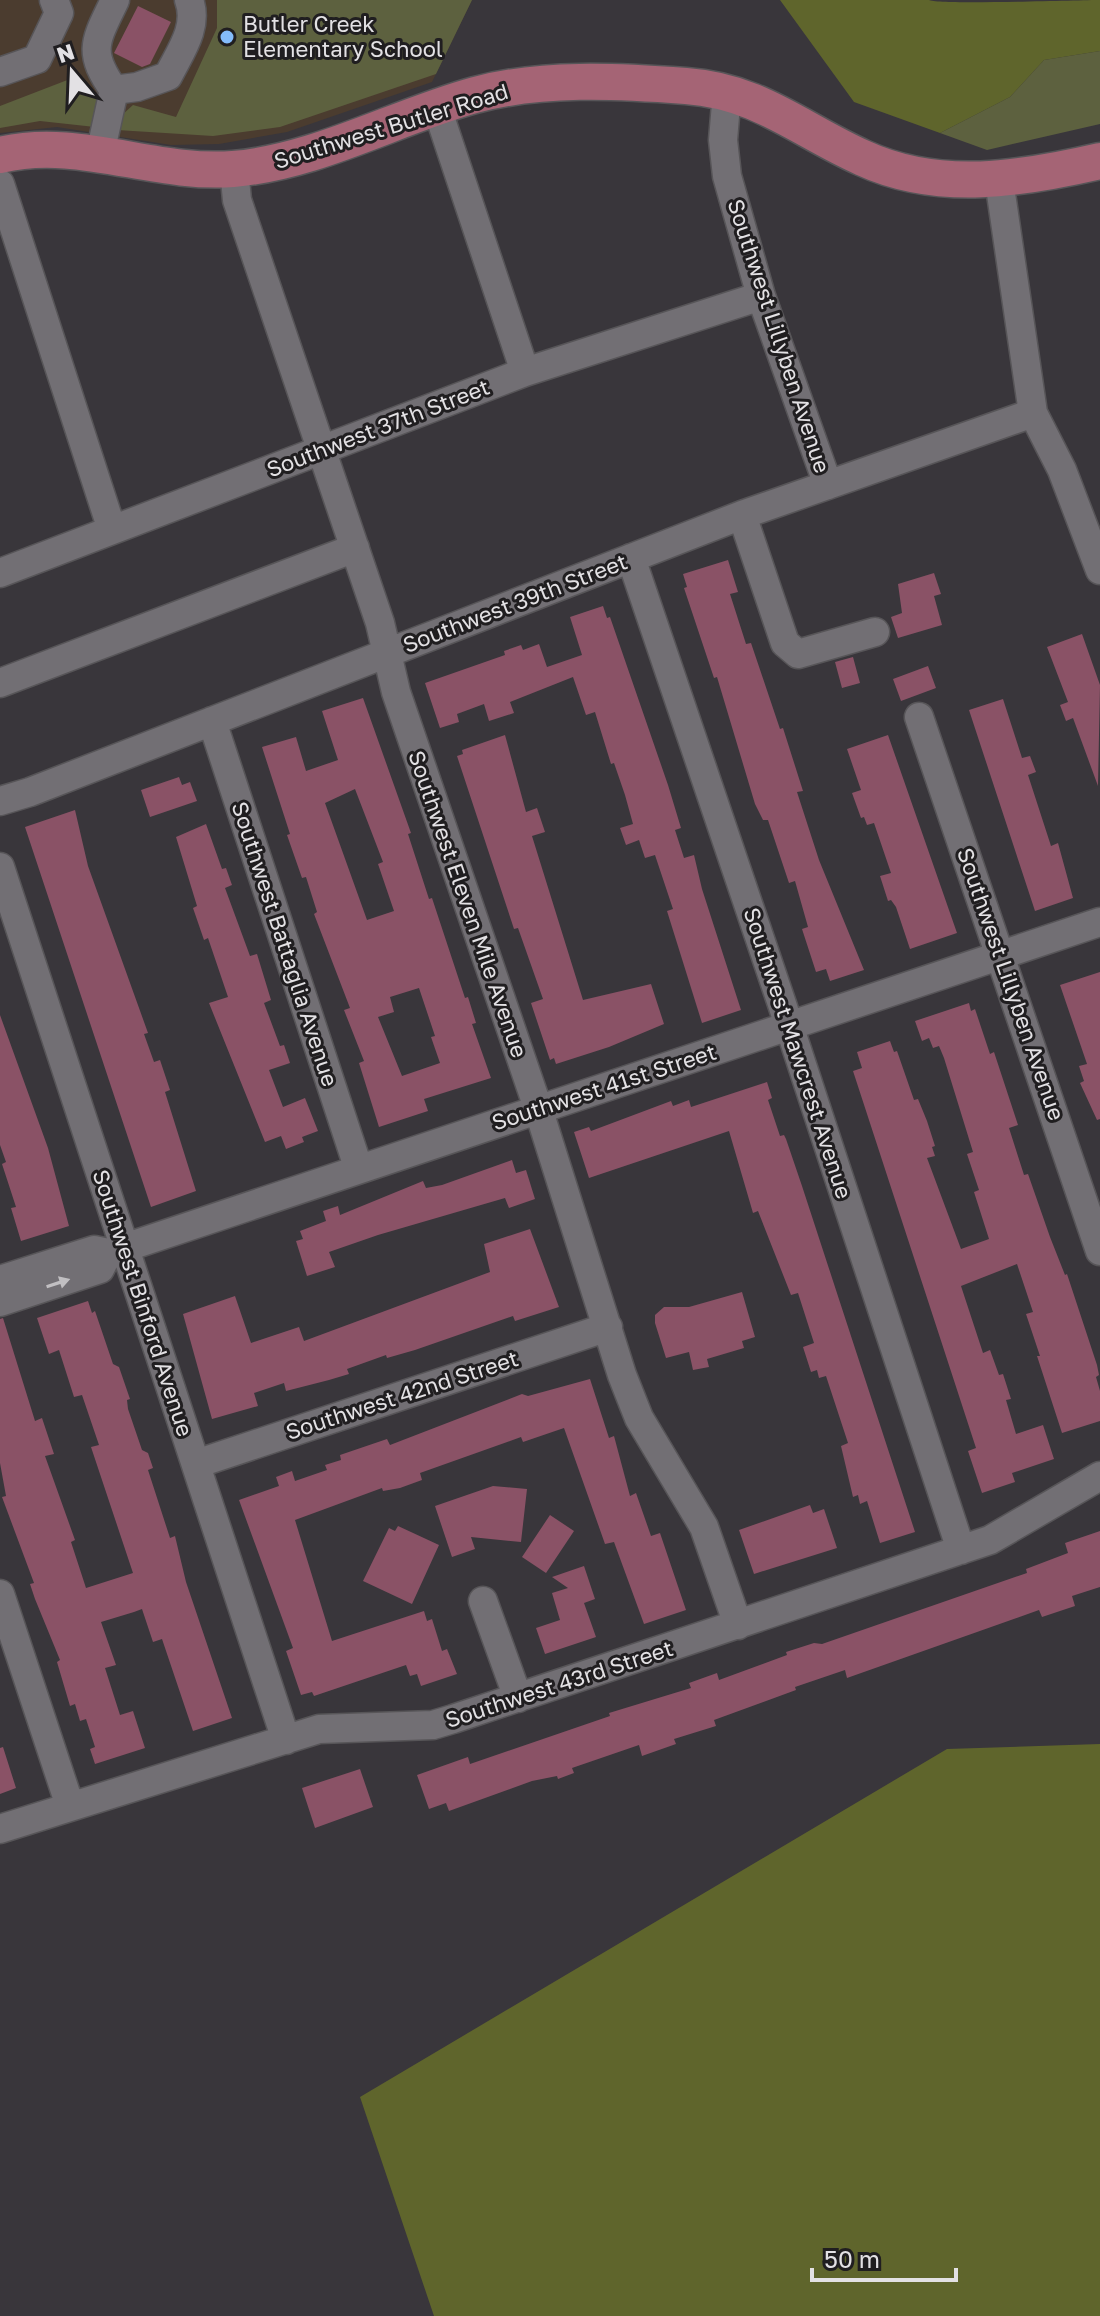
<svg xmlns="http://www.w3.org/2000/svg" width="1100" height="2316" viewBox="0 0 1100 2316" font-family="'Golos Text',sans-serif">
<rect width="100%" height="100%" fill="#39363b"/>
<path fill="#4b3c2f" d="M0 0H472L432 82 287 132 219 144 171 145 57 127 0 133Z"/>
<path fill="#5d613f" d="M217 0H472L436 74 280 127 213 136 117 130 122 115 133 105 176 117 217 28Z
M1100 51V124L987 150 940 133 1010 97 1044 60Z
M70 79 89 89 98 99 95 127 40 121 0 128V106Z"/>
<path fill="#5f652c" d="M780 0H929C937 5 1077 0 1100 0V51L1044 60 1010 97 940 133 854 102Z
M1100 1744V2316H434L360 2097 947 1749Z"/>
<path fill="#8a5266" fill-rule="evenodd" d="M138 6 171 22 150 64 142 67 114 53Z
M728 560 738 592 730 594 746 644 751 643 780 729 783 728 803 791 797 792 819 860 864 970 830 981 826 969 816 972 802 929 808 927 795 881 789 883 768 820H763L755 804 717 677 714 678 684 588 687 587 683 574Z
M934 573 941 594 934 596 942 625 898 638 891 617 902 613 898 584Z
M603 606 607 618 610 617 668 785 681 828 675 830 684 858 694 855 702 889 741 1010 702 1023 667 911 673 909 655 855 645 858 639 840 626 845 620 828 633 824 625 795 614 763 611 764 595 712 586 715 573 677 510 702 514 713 489 721 484 704 457 714 459 722 440 728 425 683 505 655 504 651 521 645 523 650 539 644 547 667 582 655 570 617Z
M1082 634 1100 685 1098 786 1073 718 1066 721 1060 705 1068 702 1047 647Z
M853 657 860 683 842 688 835 662Z
M928 666 936 688 901 701 893 679Z
M363 698 411 833 408 834 429 899 432 898 465 998 468 997 476 1023 472 1024 491 1078 424 1099 428 1111 379 1127 359 1063 364 1061 344 1010 350 1008 314 914 317 912 306 877 302 878 287 835 290 834 262 747 296 737 306 771 338 760 322 711ZM355 789 383 862 378 864 394 911 367 920 325 803ZM419 988 435 1036 431 1037 440 1063 402 1076 378 1017 394 1012 390 997Z
M1003 699 1022 758 1030 756 1036 772 1028 775 1051 846 1058 843 1073 898 1035 911 969 710Z
M505 735 526 812 537 808 545 832 532 836 583 1000 651 984 664 1024 609 1047 556 1064 554 1058 550 1060 531 1003 543 999 518 928 514 929 457 756 463 754 462 750Z
M888 735 957 933 910 949 896 907 891 900 888 901 880 876 891 873 874 823 867 825 864 817 861 818 852 793 861 790 847 749Z
M179 777 182 785 190 782 197 801 150 817 141 790Z
M75 810 88 866 148 1033 144 1034 154 1062 160 1060 170 1090 165 1092 196 1191 151 1207 25 827Z
M206 824 222 869 226 868 232 885 225 888 250 956 257 954 271 1000 264 1003 280 1046 284 1045 290 1063 269 1070 283 1107 305 1098 318 1131 302 1137 304 1142 286 1149 281 1136 265 1142 209 1003 228 997 208 938 204 940 193 908 197 906 176 837Z
M1100 972V1119L1097 1120 1080 1083 1084 1081 1079 1066 1087 1064 1060 985Z
M969 1003 971 1011 975 1009 990 1054 994 1052 1018 1125 1009 1128 1024 1175 1028 1174 1050 1237 1065 1275 1067 1274 1097 1365 1099 1375 1096 1377 1100 1391V1421L1062 1433 1037 1356H1040L1026 1314 1033 1312 1017 1264 961 1286 983 1353 990 1350 999 1375 1003 1374 1011 1399 1006 1400 1016 1434 1043 1425 1054 1459 1012 1473 1015 1482 982 1493 968 1451 976 1448 853 1071 862 1068 857 1052 890 1041 894 1052 897 1051 914 1100 918 1099 927 1121 935 1146 932 1147 935 1156 927 1158 961 1249 989 1239 974 1192 979 1190 967 1154 973 1152 944 1058 939 1046 933 1048 929 1038 922 1041 915 1021Z
M0 1015 48 1148 69 1226 21 1241 11 1208 16 1207 2 1164 6 1162 0 1145Z
M767 1082 772 1098 768 1100 780 1136 784 1135 786 1139 802 1186 915 1532 880 1543 867 1501 860 1504 858 1495 853 1497 841 1446 848 1443 826 1376 819 1378 817 1370 811 1372 803 1347 814 1343 798 1293 791 1295 758 1211 753 1213 729 1131 589 1178 574 1132 589 1127 591 1131 671 1101 673 1106 689 1100 691 1107Z
M512 1160 516 1173 526 1170 535 1199 509 1208 505 1198 378 1235 329 1252 335 1267 307 1276 296 1241 303 1239 300 1231 326 1221 323 1211 338 1206 340 1215 423 1181 426 1188 442 1185Z
M530 1229 559 1307 515 1321 513 1316 415 1350 387 1358 386 1355 347 1369 349 1374 329 1380 286 1391 284 1383 254 1393 258 1406 212 1419 183 1314 235 1296 251 1343 299 1327 304 1341 490 1272 484 1244Z
M742 1292 755 1337 742 1341 744 1348 707 1359 709 1367 693 1370 689 1352 666 1358 655 1323V1315L664 1307H689Z
M88 1301 92 1313 95 1311 113 1364 119 1367 130 1399 127 1400 128 1409 142 1450 148 1453 153 1468 148 1470 170 1538 175 1536 186 1582 232 1718 193 1731 162 1639 153 1642 142 1609 134 1612 101 1622 116 1665 105 1668 120 1715 133 1711 145 1748 95 1764 90 1749 95 1747 86 1719 80 1721 75 1704 70 1706 57 1662 60 1660 35 1599 30 1584 34 1583 2 1497 6 1496 0 1463V1319L3 1318 35 1421 42 1418 54 1454 45 1456 75 1540 71 1542 86 1588 133 1573 91 1447 99 1445 82 1395 74 1397 59 1350 49 1354 37 1318Z
M590 1379 609 1438 614 1436 630 1496 636 1493 651 1536 660 1533 686 1610 644 1624 614 1542 605 1544 564 1428 523 1442 521 1437 420 1473 422 1480 400 1488 383 1491 382 1488 295 1520 332 1641 424 1611 427 1621 432 1619 442 1651 447 1649 457 1674 421 1686 417 1674 410 1676 406 1665 314 1696 312 1692 301 1695 286 1651 293 1648 239 1500 279 1486 276 1477 292 1471 295 1481 327 1470 325 1465 341 1460 340 1455 387 1439 390 1445 522 1394 528 1396Z
M493 1486 527 1489 521 1542 471 1537 475 1549 452 1557 435 1506Z
M810 1505 813 1513 824 1509 837 1548 754 1574 739 1530Z
M550 1515 574 1531 546 1573 522 1557Z
M398 1526 439 1545 412 1604 363 1581 389 1528 395 1531Z
M1100 1531V1587L1072 1596 1075 1606 1042 1617 1039 1610 847 1678 845 1670 795 1687 796 1690 714 1720 716 1726 674 1739 676 1744 642 1756 639 1745 572 1768 574 1773 558 1779 557 1776 532 1781 449 1811 446 1803 429 1809 417 1775 468 1757 470 1764 610 1716 609 1713 691 1688 689 1683 717 1673 719 1680 787 1655 786 1652 814 1643 822 1644 1027 1573 1026 1569 1068 1553 1065 1543Z
M584 1566 595 1599 584 1603 596 1637 545 1654 536 1628 560 1620 552 1593 568 1588 552 1577Z
M3 1747 16 1788 0 1794V1748Z
M360 1769 373 1807 315 1828 302 1788Z"/>
<g fill="none" stroke-linecap="round" stroke-linejoin="round">
<g stroke="#575558" stroke-width="31">
<path id="minor" d="M0 72 37 59 59 13 54 0
M114 90 137 87 168 76C180 52 199 27 189 0
M727 92 723 140 727 176 761 296 828 485
M437 108 525 372
M100 154 114 90C86 51 96 40 115 0
M234 169 237 200 380 623 396 692 538 1108 622 1375 639 1418 704 1527 738 1625
M999 180 1033 413 1062 470 1100 570
M0 184 112 530
M742 515 785 643 798 654 875 632
M631 558 782 1004 961 1550
M0 573 525 372 761 296
M0 683 355 548
M919 717 1100 1251
M212 721 358 1167
M0 801 30 792 742 515 1033 413
M0 867 286 1740
M0 1280 94 1250 108 1253 124 1248 1100 922
M0 1302 100 1269 108 1253
M196 1464 608 1327
M0 1594 70 1806
M483 1601 518 1698
M0 1829 319 1729 433 1725 453 1719 990 1540 1100 1476"/>
</g>
<g stroke="#575558" stroke-width="39">
<path id="major" d="M0 155C78 136 154 175 233 169 317 162 395 117 475 95 541 77 618 81 686 86 759 91 800 130 863 158 939 193 1022 179 1100 161"/>
</g>
<use href="#minor" stroke="#726f74" stroke-width="28"/>
<use href="#major" stroke="#a56475" stroke-width="36"/>
</g>
<defs><path id="oneway-solid" d="M-6-.8H1V-3.2L6.5 0L1 3.2V.8H-6Z" transform="scale(2)"/></defs>
<use fill="#c1bfc2" href="#oneway-solid" transform="translate(58 1283) rotate(-18)"/>
<circle fill="#84bcfb" stroke="#201e20" stroke-width="3" cx="227" cy="37" r="8"/>
<g text-anchor="middle" stroke-width="6" stroke-linejoin="round" paint-order="stroke">
<g font-size="22" fill="#e3e1e4" stroke="#201e20" text-anchor="start">
<text x="243" y="32">Butler Creek<tspan x="243" dy="25">Elementary School</tspan></text>
</g>
<g font-size="22" fill="#e3e1e4" stroke="#201e20">
<text transform="translate(391 126) rotate(-17)" y="8">Southwest Butler Road</text>
<text transform="translate(779 336) rotate(72)" y="8">Southwest Lillyben Avenue</text>
<text transform="translate(378 428) rotate(-21)" y="8">Southwest 37th Street</text>
<text transform="translate(515 603) rotate(-21)" y="8">Southwest 39th Street</text>
<text transform="translate(468 904) rotate(71)" y="8">Southwest Eleven Mile Avenue</text>
<text transform="translate(285 944) rotate(72)" y="8">Southwest Battaglia Avenue</text>
<text transform="translate(1011 984) rotate(71)" y="8">Southwest Lillyben Avenue</text>
<text transform="translate(798 1053) rotate(72)" y="8">Southwest Mawcrest Avenue</text>
<text transform="translate(604 1087) rotate(-18)" y="8">Southwest 41st Street</text>
<text transform="translate(143 1303) rotate(72)" y="8">Southwest Binford Avenue</text>
<text transform="translate(402 1395) rotate(-18)" y="8">Southwest 42nd Street</text>
<text transform="translate(559 1684) rotate(-18)" y="8">Southwest 43rd Street</text>
</g>
</g>
<g transform="translate(72 72) rotate(341)" stroke="#201e20" stroke-width="6" paint-order="stroke">
<path d="M0-6L14 30L0 20L-14 30Z" fill="#e3e1e4"/>
<text y="-12" font-size="22" font-weight="bold" text-anchor="middle" fill="#e3e1e4">N</text>
</g>
<path d="M812 2268v12h144v-12" fill="none" stroke="#e3e1e4" stroke-width="4"/>
<text x="824" y="2268" font-size="24" fill="#e3e1e4" stroke="#201e20" stroke-width="6" paint-order="stroke">50 m</text>
</svg>
